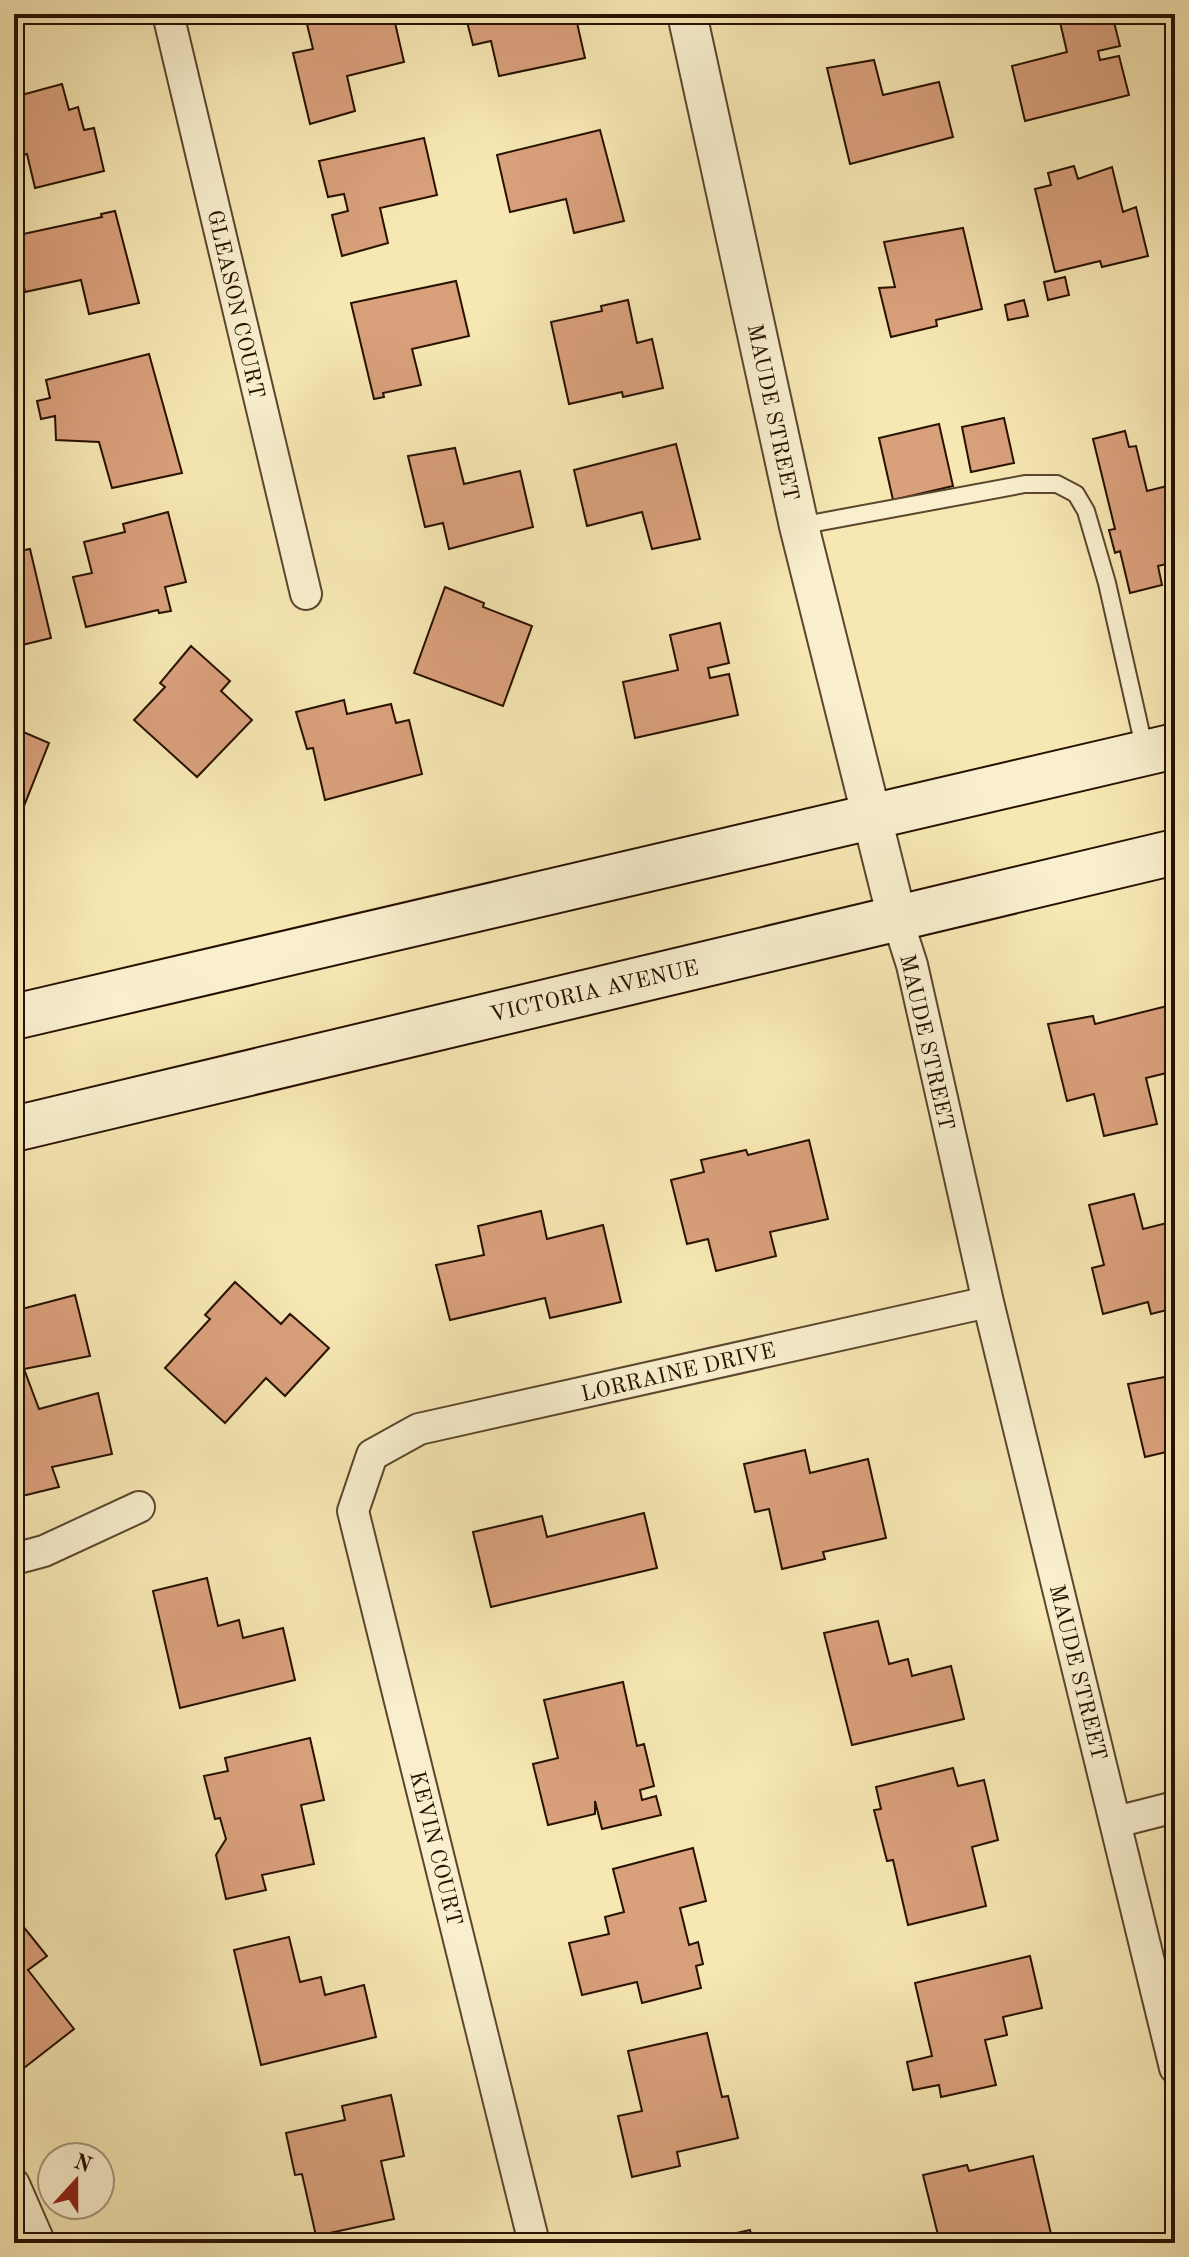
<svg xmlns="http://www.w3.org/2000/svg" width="1189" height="2257" viewBox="0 0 1189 2257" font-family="'Old Standard TT',serif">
<rect width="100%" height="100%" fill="#f6e7b3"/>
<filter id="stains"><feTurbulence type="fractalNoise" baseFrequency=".0025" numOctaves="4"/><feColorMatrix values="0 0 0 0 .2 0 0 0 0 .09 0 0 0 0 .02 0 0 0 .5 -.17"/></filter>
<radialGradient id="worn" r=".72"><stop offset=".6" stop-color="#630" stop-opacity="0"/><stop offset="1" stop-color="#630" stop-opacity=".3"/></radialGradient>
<path fill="#d9a07c" stroke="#271100" stroke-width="2" d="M358 14H393L404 62 347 76 355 111 310 124 293 53 313 49 307 24Z
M465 14H575L585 58 499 76 491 41 473 45Z
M1075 14H1112L1120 46 1098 51 1100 60 1119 56 1129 95 1025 121 1012 66 1067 52 1059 18Z
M874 60 883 95 939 82 953 137 850 164 827 68Z
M62 84 69 110 78 107 84 130 94 128 104 171 35 188 27 154 14 157V97Z
M600 130 624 221 574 233 566 199 510 212 497 155Z
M424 138 437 195 380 208 388 243 342 256 332 215 348 211 344 194 328 197 319 161Z
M1074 166 1078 179 1112 167 1123 212 1136 207 1148 256 1102 267 1100 261 1055 272 1035 189 1051 185 1048 173Z
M115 211 139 303 89 314 81 280 25 292 14 236 102 217 101 214Z
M963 228 982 309 936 320 937 326 891 337 879 288 895 287 884 242Z
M1065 277 1069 295 1048 300 1044 282Z
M456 281 469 336 412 349 421 385 383 393 384 397 374 399 351 303Z
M628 300 637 343 652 339 663 388 623 397 622 392 569 404 551 322 602 311 601 306Z
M1024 300 1028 316 1008 320 1005 305Z
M149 354 182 473 112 488 99 442 56 440 55 416 41 419 37 401 50 398 46 380Z
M1004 418 1014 463 971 472 962 427Z
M939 424 953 486 893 500 879 438Z
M1125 431 1129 447 1136 446 1147 491 1175 484V562L1158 566 1162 585 1130 593 1120 551 1115 553 1109 530 1115 529 1093 439Z
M676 444 700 539 652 549 642 512 587 526 574 470Z
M455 448 464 484 520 471 533 527 449 549 443 523 425 527 408 456Z
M168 512 186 582 165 587 171 611 159 613 158 610 86 627 73 577 92 573 84 542 125 532 123 524Z
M30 549 51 638 14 647V552Z
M445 587 484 603 483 607 532 626 503 706 414 673Z
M720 623 729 663 708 668 710 678 729 674 738 715 635 738 623 682 678 670 670 635Z
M191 646 230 681 221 691 252 720 197 777 134 720 165 687 160 683Z
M344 700 347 714 391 704 396 723 409 720 422 774 325 800 313 748 307 749 296 712Z
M14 728 49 743 18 821 14 819Z
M1175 1004V1071L1146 1078 1157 1124 1104 1136 1094 1094 1067 1101 1048 1024 1093 1016 1095 1024Z
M809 1140 828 1219 770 1232 776 1256 716 1271 708 1239 687 1244 671 1180 704 1172 701 1160 746 1150 748 1155Z
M1134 1194 1143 1229 1175 1221V1308L1151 1314 1148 1302 1103 1314 1092 1268 1104 1265 1089 1205Z
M541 1211 547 1239 603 1225 621 1302 550 1318 545 1298 450 1320 436 1265 484 1255 478 1226Z
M235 1282 281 1324 290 1314 329 1348 285 1396 266 1378 225 1423 165 1368 210 1319 205 1315Z
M75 1295 90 1356 24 1369 39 1409 98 1393 112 1454 52 1467 59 1487 14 1498V1311Z
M1175 1375V1450L1145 1457 1128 1384Z
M805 1450 810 1473 868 1459 886 1538 823 1552 825 1559 782 1569 769 1509 755 1512 744 1464Z
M644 1513 657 1568 491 1607 473 1532 542 1516 547 1537Z
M207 1578 218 1626 239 1620 243 1638 283 1628 295 1680 180 1708 153 1591Z
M878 1621 889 1664 908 1659 912 1676 951 1666 964 1719 852 1745 824 1633Z
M623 1682 637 1746 644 1744 654 1786 640 1790 642 1800 656 1796 661 1815 602 1829 595 1801V1814L548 1825 533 1764 558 1758 544 1700Z
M310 1738 324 1800 301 1805 314 1864 262 1875 266 1890 226 1899 216 1855 226 1839 220 1818 215 1819 204 1776 228 1771 225 1758Z
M953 1768 958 1786 984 1780 998 1840 972 1847 986 1906 908 1925 893 1860 887 1861 874 1810 881 1809 876 1787Z
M693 1848 706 1901 680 1908 689 1945 698 1942 703 1964 696 1966 701 1988 642 2003 637 1982 582 1995 569 1943 609 1934 605 1917 624 1912 613 1869Z
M14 1915 47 1956 28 1970 74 2029 15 2075Z
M289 1937 300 1982 321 1977 325 1995 364 1985 376 2037 261 2065 234 1950Z
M1030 1956 1042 2008 1003 2017 1007 2035 985 2040 996 2085 941 2097 939 2085 913 2090 907 2062 932 2056 915 1983Z
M707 2033 722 2097 728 2096 738 2138 677 2152 680 2166 632 2177 618 2116 642 2111 628 2051Z
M391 2095 404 2156 381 2161 394 2219 316 2236 302 2174 295 2175 286 2133 345 2120 342 2106Z
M1033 2156 1051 2234 1014 2243H928L927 2238 938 2235 923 2175 967 2165 969 2171Z
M750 2230 753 2243H701V2241Z
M813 2236 814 2243H784Z"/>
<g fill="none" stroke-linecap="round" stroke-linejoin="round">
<g stroke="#5b462d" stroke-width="20">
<path id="service" d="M799 526 1025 484H1057L1076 494 1086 511 1107 583 1145 751"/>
</g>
<g stroke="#5b462d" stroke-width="34">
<path id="minor" d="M168 14 306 594
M897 918 912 965 988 1302 1175 2068
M14 1559 44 1551 139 1507
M1116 1822 1175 1807
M14 2184 38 2239
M534 2243 353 1511 372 1455 419 1429 988 1302"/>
</g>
<g stroke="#5b462d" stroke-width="42">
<path id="tertiary" d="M687 14 799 526 897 918"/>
</g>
<g stroke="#271100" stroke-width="48">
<path id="secondary" d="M14 1017 1175 746
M14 1129 1175 852"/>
</g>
<use href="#service" stroke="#f9efce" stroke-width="16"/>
<use href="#minor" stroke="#f9efce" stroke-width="30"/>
<use href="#tertiary" stroke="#f9efce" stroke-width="38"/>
<use href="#secondary" stroke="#f9efce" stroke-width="44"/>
</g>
<g text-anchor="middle" stroke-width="6" stroke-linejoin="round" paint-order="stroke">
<g font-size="22" fill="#271100" stroke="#f9efce">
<text transform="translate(237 304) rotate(77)" y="8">GLEASON COURT</text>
<text transform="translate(774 412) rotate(78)" y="8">MAUDE STREET</text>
<text transform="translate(594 990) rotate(-13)" y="8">VICTORIA AVENUE</text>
<text transform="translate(928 1042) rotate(77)" y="8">MAUDE STREET</text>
<text transform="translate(678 1371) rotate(-13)" y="8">LORRAINE DRIVE</text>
<text transform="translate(1079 1672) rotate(76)" y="8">MAUDE STREET</text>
<text transform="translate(437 1848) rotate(76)" y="8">KEVIN COURT</text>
</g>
</g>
<rect width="1189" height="2257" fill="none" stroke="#f6e7b3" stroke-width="48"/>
<rect x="16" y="16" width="1157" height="2225" fill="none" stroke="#271100" stroke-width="4"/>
<rect x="24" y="24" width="1141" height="2209" fill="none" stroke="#271100" stroke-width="2"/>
<g transform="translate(76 2181) rotate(21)"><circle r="38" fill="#f9efce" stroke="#a5967c" stroke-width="2"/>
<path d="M0-6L14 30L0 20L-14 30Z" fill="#8f2418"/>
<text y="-12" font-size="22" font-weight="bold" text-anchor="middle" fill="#271100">N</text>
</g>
<rect width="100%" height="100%" filter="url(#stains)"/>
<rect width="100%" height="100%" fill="url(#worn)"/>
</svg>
